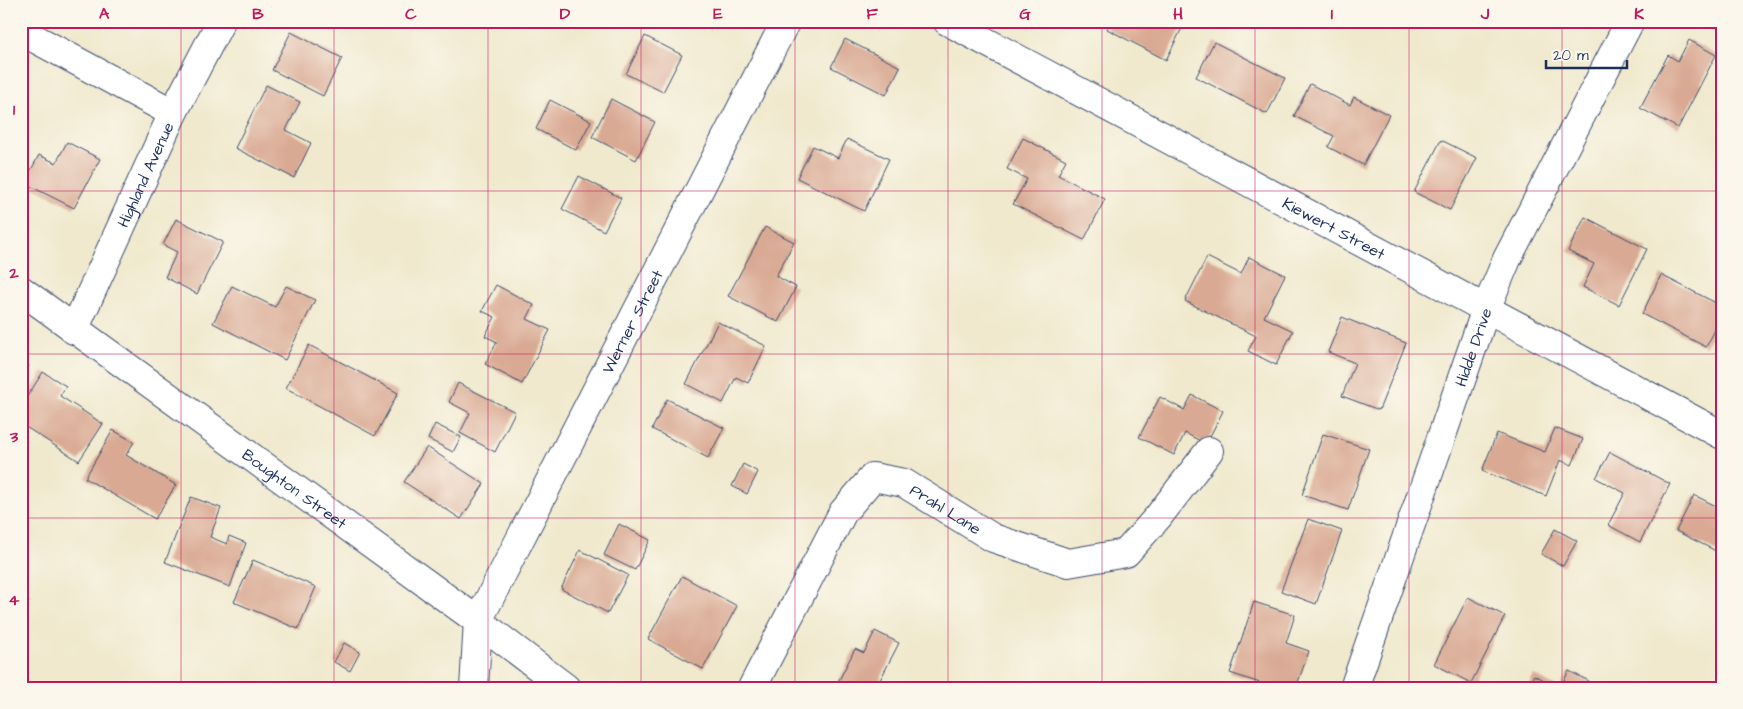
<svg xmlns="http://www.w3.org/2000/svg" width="1743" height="709" viewBox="0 0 1743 709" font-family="'Architects Daughter',sans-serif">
<rect width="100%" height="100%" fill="#fbf7ec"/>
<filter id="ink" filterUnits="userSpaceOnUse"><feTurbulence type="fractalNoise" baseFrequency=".02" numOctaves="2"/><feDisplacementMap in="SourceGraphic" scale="10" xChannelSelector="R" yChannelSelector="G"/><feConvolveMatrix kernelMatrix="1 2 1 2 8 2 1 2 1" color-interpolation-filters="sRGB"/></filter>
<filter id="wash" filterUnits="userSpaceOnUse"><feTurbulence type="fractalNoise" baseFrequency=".0096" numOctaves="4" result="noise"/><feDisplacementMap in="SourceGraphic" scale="20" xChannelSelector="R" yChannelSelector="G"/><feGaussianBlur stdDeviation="1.12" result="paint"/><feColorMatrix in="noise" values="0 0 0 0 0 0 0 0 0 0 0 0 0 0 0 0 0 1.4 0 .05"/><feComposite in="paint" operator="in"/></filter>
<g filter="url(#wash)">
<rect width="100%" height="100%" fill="#f0e9ce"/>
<g id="blocks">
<path fill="#d9a993" d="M1111 21H1178L1184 24 1166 60 1107 29Z
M291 32 342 58 323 96 272 70Z
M645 36 682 55 663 92 626 74Z
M845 39 900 67 886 95 831 67Z
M1689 40 1716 55 1678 128 1640 108 1668 55 1678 61Z
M1214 42 1285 78 1267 114 1196 77Z
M1310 84 1350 105 1354 97 1389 115 1363 165 1328 147 1334 136 1294 116Z
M266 85 300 102 286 130 311 143 294 178 235 148Z
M611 99 655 122 636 160 592 137Z
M550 100 591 121 576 150 536 129Z
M1023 138 1066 160 1058 175 1105 199 1084 240 1013 204 1027 179 1007 169Z
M847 139 889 159 864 211 797 178 813 146 838 158Z
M1441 140 1477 158 1450 210 1414 192Z
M67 142 100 159 74 208 24 183 39 155 56 163Z
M579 176 621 198 604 231 562 209Z
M1585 217 1647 249 1619 305 1583 287 1594 264 1568 251Z
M176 219 223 242 197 294 165 277 177 252 163 245Z
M765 227 794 242 776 276 796 287 778 322 728 296Z
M1207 257 1241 274 1249 257 1285 275 1264 317 1293 331 1276 365 1248 351 1256 336 1185 301Z
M1661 275 1722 306V317L1706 347 1642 314Z
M496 285 534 305 527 319 550 330 522 384 485 364 497 342 485 336 495 317 482 311Z
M232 286 275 307 286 286 315 300 285 360 213 323Z
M1342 317 1406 343 1379 410 1342 396 1355 363 1328 352Z
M718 322 766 346 748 383 736 377 723 403 686 384Z
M309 345 398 393 375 436 286 388Z
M21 361 29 366 21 378Z
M43 372 66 386 60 396 103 424 79 461 21 424V406Z
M458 383 515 412 495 452 460 433 470 413 449 402Z
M1192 395 1223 411 1206 444 1185 433 1174 455 1139 437 1160 397 1184 410Z
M667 399 724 428 708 458 652 429Z
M435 424 461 437 453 452 428 439Z
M1555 428 1583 439 1572 465 1560 460 1546 496 1482 471 1497 433 1545 452Z
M113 430 134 442 126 455 176 485 155 519 85 478Z
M1323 434 1369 449 1348 510 1302 495Z
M427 447 484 484 461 519 404 482Z
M1610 452 1670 484 1640 542 1608 525 1625 493 1596 478Z
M743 464 758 472 747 494 732 486Z
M1694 495 1722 509V554L1676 531Z
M191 497 221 508 210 537 227 544 229 536 246 543 230 587 165 562Z
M1308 519 1342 531 1316 604 1281 591Z
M619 524 650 540 635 570 604 555Z
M1555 529 1577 541 1563 566 1541 554Z
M580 550 628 575 608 613 561 589Z
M253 560 316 587 298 629 234 602Z
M682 576 737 606 703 669 648 639Z
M1468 597 1505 616 1471 683 1434 664Z
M1254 602 1295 615 1286 643 1309 651 1296 688H1275L1230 673Z
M875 631 899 643 876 688H850L838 682 855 649 864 653Z
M344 643 360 652 350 671 334 662Z
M1569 671 1589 681 1585 688H1560Z
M1534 675 1558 688H1527Z"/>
</g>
</g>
<g filter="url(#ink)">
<use href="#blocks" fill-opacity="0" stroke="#3b4b6f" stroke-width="1"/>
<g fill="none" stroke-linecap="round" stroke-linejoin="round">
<g stroke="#3b4b6f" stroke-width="30">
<g id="minor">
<path id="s1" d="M947 21 1722 435"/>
<path d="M21 31 173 113"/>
<path id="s2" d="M21 290 478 621 566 688"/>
<path id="s3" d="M74 330 173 113 221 21"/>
<path id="s4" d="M474 688 478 621 786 21"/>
<path id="s5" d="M752 688 843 512 873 477 904 483 993 538 1068 563 1126 553 1158 517 1209 451"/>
<path id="s6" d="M1354 688 1486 309 1507 259 1630 21"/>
</g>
</g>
<use href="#minor" stroke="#fff" stroke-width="28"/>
</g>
</g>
<path fill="none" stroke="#c2185b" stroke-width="1" stroke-opacity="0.55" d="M181 21V688M334 21V688M488 21V688M641 21V688M795 21V688M948 21V688M1102 21V688M1255 21V688M1409 21V688M1562 21V688M21 191H1722M21 354H1722M21 518H1722"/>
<g text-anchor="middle" stroke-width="4" stroke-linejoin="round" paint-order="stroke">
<g font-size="16" fill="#1b2f5e" stroke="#fbf7ec">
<text dy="6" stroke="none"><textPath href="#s3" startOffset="171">Highland Avenue</textPath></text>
<text dy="6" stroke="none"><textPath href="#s1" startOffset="439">Kiewert Street</textPath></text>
<text dy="6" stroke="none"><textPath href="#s4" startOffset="404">Werner Street</textPath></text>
<text dy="6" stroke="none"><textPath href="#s6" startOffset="361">Hidde Drive</textPath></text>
<text dy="6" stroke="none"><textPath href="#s2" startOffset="338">Boughton Street</textPath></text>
<text dy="6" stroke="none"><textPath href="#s5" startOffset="325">Prahl Lane</textPath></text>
</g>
</g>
<rect width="1743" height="709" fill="none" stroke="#fbf7ec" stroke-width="55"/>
<path d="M1546 60v8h81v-8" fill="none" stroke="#1b2f5e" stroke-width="2.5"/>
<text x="1553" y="60" font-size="15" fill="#1b2f5e" stroke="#fbf7ec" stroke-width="4" paint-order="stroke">20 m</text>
<rect x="28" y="28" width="1688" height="654" fill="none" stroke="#c2185b" stroke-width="2"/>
<g font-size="16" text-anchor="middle" font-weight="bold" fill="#c2185b">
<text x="104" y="19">A</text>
<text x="258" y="19">B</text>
<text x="411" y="19">C</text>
<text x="565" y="19">D</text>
<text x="718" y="19">E</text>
<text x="872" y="19">F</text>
<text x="1025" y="19">G</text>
<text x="1178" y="19">H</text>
<text x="1332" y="19">I</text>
<text x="1485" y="19">J</text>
<text x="1639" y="19">K</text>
<text x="14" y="115">1</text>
<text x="14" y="278">2</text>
<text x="14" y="442">3</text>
<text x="14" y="605">4</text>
</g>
</svg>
